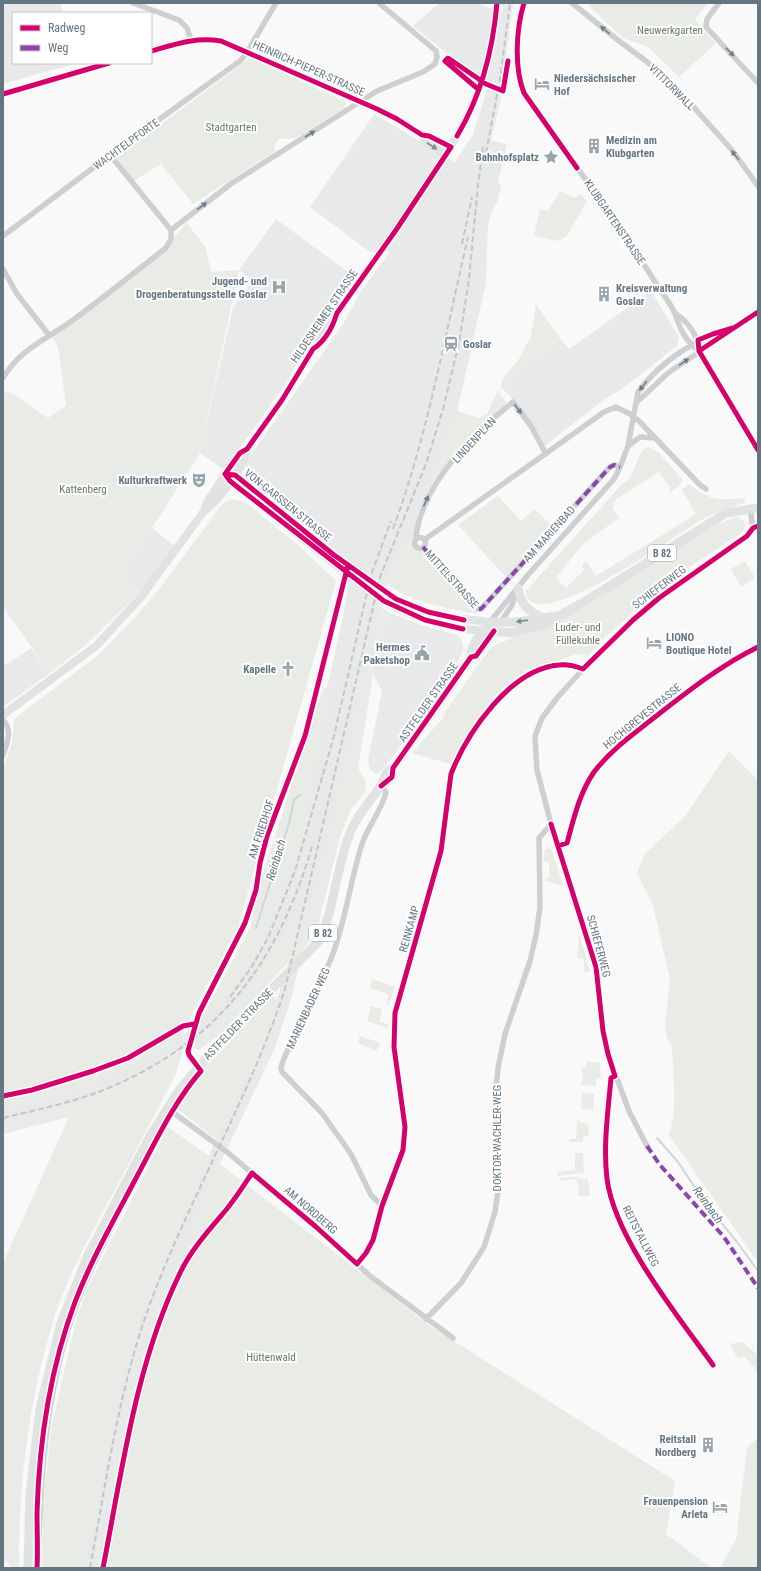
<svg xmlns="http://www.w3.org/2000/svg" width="761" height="1571" viewBox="0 0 761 1571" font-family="'Roboto Condensed',sans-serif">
<rect width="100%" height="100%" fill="#f9f9f9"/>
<path fill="#e8e9e9" d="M3 3H60L63 13H13V63H77L3 84Z
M439 3H478L502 13 503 3H513L501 98 491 140 507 144 498 182 501 186 498 200 490 216 488 225 486 283 455 421 433 482 418 512 413 538 395 562 387 584 333 835 305 939 291 1000 275 1048 220 1164 174 1274 151 1335 133 1395 101 1568H85L118 1389 132 1344 147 1301 216 1139 266 1034 287 967 296 919 241 1002 217 1024 182 1051V1049L141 1075 74 1106 3 1124V1108L71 1089 127 1067 183 1036 222 1000 251 961 272 913 327 697V688L343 616 348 586 347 559 324 543 247 480 246 462 343 324 361 291 391 251 370 252 310 207 374 114 455 162 473 134 487 90 480 81 413 26Z
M684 3H708L695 19Z
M276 219 353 276 308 340 288 381 224 470 200 453 233 307 253 281 239 270Z
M651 291 679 337 677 346 622 389 606 398 545 446 514 400 501 387 502 380 561 340 569 349Z
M152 528 175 546 139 593 128 583V561Z
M388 612 421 625 454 634 460 637 464 648 453 675 385 767 377 774 370 770 368 760 382 691 373 674Z
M31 648 50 673 3 707V662L7 664Z"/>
<path fill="#e8ebe6" d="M586 3H684L704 31 716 43 679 77 648 47 623 38Z
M250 58 344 101 346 104 344 108 297 138 279 139 276 142 274 152 193 204 161 164 134 181 116 158Z
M560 191 574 198 581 194 587 201 566 237 558 241 534 236 540 209 548 211Z
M187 223 206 248 211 272 239 270 200 453 152 528 128 561V583L139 593 86 645 50 673 3 607V392L12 393 48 418 66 405 58 347 51 335 168 244Z
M536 304 561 340 502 380 519 359 531 336Z
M498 390 508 405 456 455 433 482 455 421 456 411 479 418 487 414Z
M649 447 658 452 683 480 679 486 669 493 668 492 671 489 659 472 616 499 613 508 619 518 582 545 556 578 566 588 584 570 582 565 586 561 596 576 696 514 682 490 689 484C712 502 718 500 745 498L744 503C728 508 713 513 698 522 681 532 529 641 526 591L622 484C638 478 635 448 649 447Z
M498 496 521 521 535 509 553 527 507 578 458 525Z
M232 499 244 501 300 547 336 581 238 927 203 993 184 1029 183 1036 127 1067 71 1089 3 1108V770L12 742 14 719 97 656 132 621 160 588 220 507 225 502Z
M736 517 742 519 745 524 744 530 740 534 691 566 652 595 602 640 588 656C578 652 571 656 562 659 552 664 540 664 530 669 491 689 470 728 450 764L412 753 442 719 448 708 488 651 497 644 511 639 514 635 542 628 715 525Z
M413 538 477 614C448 608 412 603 387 584L395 562Z
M745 561 755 578 741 587 731 569Z
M382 608 388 612 373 674 358 768 366 782 365 792 351 809 340 837 318 926 303 950 285 966 224 1031 199 1050 194 1048 196 1040 217 1024 241 1002 297 918 294 941 302 943 305 939 333 835Z
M327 688V697L300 839 272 913 251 961 222 1000 199 1023 250 928 257 891 323 689Z
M729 751 758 780V1262L669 1135C678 1107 673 1075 672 1046L667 1038 665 1025 670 978 653 906 637 873 644 855 686 815Z
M549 848 552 850 563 886 543 880 549 878V862H543L545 849Z
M579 933 590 971 584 972V959L577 958Z
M372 979 395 987 389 1005H386L389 995 370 988Z
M271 994 278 1001 266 1034 216 1139 179 1110 178 1103 194 1079 236 1036Z
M371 1006 382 1009 379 1022 388 1024V1028L367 1021Z
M360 1036 381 1043 376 1051 358 1043Z
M183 1049 176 1074C156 1111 137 1149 117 1186 95 1227 71 1268 56 1312 30 1391 18 1485 19 1568H10L9 1564 3 1559V1263L69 1117 3 1134V1124L74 1106 141 1075Z
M587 1061 600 1063 601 1078H597L595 1086 581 1085 583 1076 582 1075V1067H586Z
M582 1093 594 1094 593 1110 581 1109Z
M577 1120 589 1125 588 1136H583V1142H569V1139H576Z
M168 1127 209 1156 147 1301 118 1389 85 1568H42L43 1507 51 1429 75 1324 86 1291Z
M575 1153H583L584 1173 558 1176V1172L575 1170Z
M220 1164 430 1326 675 1481 666 1534 712 1568H101C115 1490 125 1410 151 1335 170 1277 197 1220 220 1164Z
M578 1177 582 1179H588L590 1196H579L578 1184 575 1179 560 1180V1178Z
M742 1342 758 1355V1372L744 1356 738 1359 730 1344Z
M758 1438V1568H720L736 1540 747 1448Z"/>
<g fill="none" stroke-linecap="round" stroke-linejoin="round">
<path stroke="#ced6d9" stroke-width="2" d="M256 928 289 823 294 800 300 795
M657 1138 678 1162 706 1204 737 1242 758 1271
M40 1568C42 1474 48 1376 85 1288 108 1234 139 1181 165 1128"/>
<path stroke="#cecfd0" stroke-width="5.5" d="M133 3 179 20 187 28 191 40
M524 3C516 29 514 68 524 93 570 158 617 221 659 288 664 296 672 305 675 314 680 329 686 342 699 351L758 450
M572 3 619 41 646 61 680 92 732 150 758 186
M719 3 707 19 706 27 758 83
M171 230 232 183 377 91 423 72 435 64 437 57 436 51 379 3
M3 236 110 155 240 61 246 54 276 3
M3 269 17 294 49 335
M675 313C688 322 698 335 699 351
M3 378C22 346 49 339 77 317 107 295 136 271 166 248L171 239V230L110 155
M638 401 668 373 758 312
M628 446 640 437 655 438
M414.5 543a5.5 5.5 0 1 1 11 0a5.5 5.5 0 1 1-11 0Z
M417 538 416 536C423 483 473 434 513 402L531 426 546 454
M424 540 604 412 616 407 632 415 640 422 699 484 706 489
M423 547 477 609H481L610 467 614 465 620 467
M490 622 527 576 614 479 620 467 628 446 638 392C661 361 696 338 733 328
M500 623 512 605 517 590
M3 720C13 730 7 743 3 755
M381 786 386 792C382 810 368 826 362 844 350 881 346 920 332 956 317 994 294 1029 281 1067L282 1072 322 1113 351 1154 371 1195 382 1206
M558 846 567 843C574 818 579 794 594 772 611 750 633 734 655 717 687 692 721 665 758 647
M198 1066 189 1055 188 1051 199 1013 245 923 256 890 260 863 267 836 305 736 335 612
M615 1076 611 1078C608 1111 603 1146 607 1179 615 1239 678 1316 713 1365
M167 1108 227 1152 315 1226 370 1276 453 1338
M647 1146 629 1111 608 1054 603 1031 596 967 551 824 537 770 535 736 542 718 557 698 583 669 633 620 673 588 747 536 753 528 750 509
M357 1264 366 1253 373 1240 382 1206 403 1150 405 1127 394 1047 395 1013 441 851 451 774C467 733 510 669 559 665 567 664 575 666 583 669
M426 1319 461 1283 484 1247 495 1212 499 1184 495 1099 498 1068 505 1034 530 961 536 935 540 907 539 838 551 824"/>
<path stroke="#e1e2e2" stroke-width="8" d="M151 51C176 44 195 37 221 41L377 109 397 119 422 135 429 136 451 147
M3 94 109 63
M422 135 425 141 446 155
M313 349C325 341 333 326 337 313
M225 474 230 481 240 489 342 570 392 606 425 620 463 629 489 631
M225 474 235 475 334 555 396 599 428 612 448 617 490 622
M204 511C218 502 246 465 247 449
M3 715 96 646 141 597 204 511 207 502 236 458 240 453 247 449 282 400 313 349C317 335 326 321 337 313 364 276 390 238 415 200 432 175 450 150 464 123 483 86 493 44 497 3"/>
<path stroke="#e1e2e2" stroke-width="9" d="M518 588C521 605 528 611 543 618
M471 657C470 645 483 631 490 622H518L555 616
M381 786 392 777 393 768
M28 1568 30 1494 40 1409 61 1323 88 1255 151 1134 180 1089 226 1036 319 941C335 907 336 868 350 833 357 815 370 802 380 787 385 779 384 772 393 768L471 657 476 656 494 631 511 633 544 624 584 602 726 513 758 508"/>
<path stroke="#c3c5c6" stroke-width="2" stroke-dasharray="6 3" stroke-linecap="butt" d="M486 153 500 79 510 3
M462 244 472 197
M393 529C428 434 445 335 468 237
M230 997 251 968 268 938 295 871 334 736 371 575 391 521
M3 1118C39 1109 76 1102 111 1087 223 1039 280 958 313 843
M90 1568C107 1478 119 1387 151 1301 191 1195 250 1096 285 989L380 577 426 464 443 409 459 343 469 279 478 185 483 146"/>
<path stroke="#8e44ad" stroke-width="4" stroke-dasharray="8 4" stroke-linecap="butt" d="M423 547 477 609H481L610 467 614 465 620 467
M647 1146 660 1165 724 1237 758 1288"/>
<g stroke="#fff" stroke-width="8">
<path id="cycleway" d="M524 3C516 29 514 68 524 93L577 168
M151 51C176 44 195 37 221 41L377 109 397 119 422 135 429 136 451 147 396 230 337 313C333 326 325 341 313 349L282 400 247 449 240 453 225 474
M478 89 445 61 448 58 486 84 503 91 508 61
M3 94 109 63
M457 136C481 96 493 49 497 3
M733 328 713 334 698 340 699 351 758 450
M699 351 758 312
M225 474 230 481 240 489 384 601 425 620 463 629
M225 474 235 475 334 555 396 599 428 612 464 620
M381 786 392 777 393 768 471 657 476 656 494 631
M551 824 596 967 603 1031 608 1054 615 1076 611 1078C608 1111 603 1146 607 1179 615 1239 678 1316 713 1365
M558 846 567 843C574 818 579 794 594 772 611 750 633 734 655 717 687 692 721 665 758 647
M3 1096 32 1090 93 1071 128 1058 183 1026 194 1024
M37 1568C38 1550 37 1532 37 1513 39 1443 50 1369 75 1302 91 1260 114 1220 135 1180 155 1143 173 1103 201 1071L189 1055 188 1051 199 1013 245 923 256 890 260 863 267 836 305 736 348 565
M103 1568C122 1471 136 1363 180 1273 191 1250 209 1230 226 1210 236 1198 244 1185 252 1173L315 1226 357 1264 366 1253 373 1240 382 1206 403 1150 405 1127 394 1047 395 1013 441 851 451 774C467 733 510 669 559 665 567 664 575 666 583 669L633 620 659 598 747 536 753 528 758 526"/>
</g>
<use href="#cycleway" stroke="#d6006c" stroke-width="5"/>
</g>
<defs><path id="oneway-solid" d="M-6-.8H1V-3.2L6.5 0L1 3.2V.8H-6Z"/></defs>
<g fill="#707f8b">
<use href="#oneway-solid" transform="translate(605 30) rotate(-140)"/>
<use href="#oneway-solid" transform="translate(730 52) rotate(45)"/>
<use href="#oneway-solid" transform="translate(310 134) rotate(-32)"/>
<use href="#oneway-solid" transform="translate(735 155) rotate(-128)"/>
<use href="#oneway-solid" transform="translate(202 206) rotate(-37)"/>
<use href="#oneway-solid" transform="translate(684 362) rotate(-35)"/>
<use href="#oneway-solid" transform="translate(643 386) rotate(129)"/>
<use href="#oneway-solid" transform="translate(518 409) rotate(54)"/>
<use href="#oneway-solid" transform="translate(426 501) rotate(-66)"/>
</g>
<g fill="#7e8c96">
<use href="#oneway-solid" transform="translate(432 146) rotate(33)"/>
<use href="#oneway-solid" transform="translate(522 621) rotate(172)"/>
</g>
<defs>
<g id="hotel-bare" transform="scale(1.2)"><path d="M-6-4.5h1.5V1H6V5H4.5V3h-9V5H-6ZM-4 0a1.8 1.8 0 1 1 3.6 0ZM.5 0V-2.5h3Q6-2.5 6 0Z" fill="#99a4ac" stroke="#fff" stroke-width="2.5" paint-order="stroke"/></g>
<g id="building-bare" transform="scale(1.2)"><path d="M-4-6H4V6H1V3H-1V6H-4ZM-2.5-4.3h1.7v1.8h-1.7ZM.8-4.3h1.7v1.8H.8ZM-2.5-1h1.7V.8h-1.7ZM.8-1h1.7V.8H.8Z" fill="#99a4ac" stroke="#fff" stroke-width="2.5" paint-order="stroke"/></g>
<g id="sight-bare" transform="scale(1.2)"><path d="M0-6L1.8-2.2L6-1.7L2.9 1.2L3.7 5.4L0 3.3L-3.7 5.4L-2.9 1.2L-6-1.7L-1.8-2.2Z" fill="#99a4ac" stroke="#fff" stroke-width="2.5" paint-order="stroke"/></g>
<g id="hospital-bare" transform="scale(1.2)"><path d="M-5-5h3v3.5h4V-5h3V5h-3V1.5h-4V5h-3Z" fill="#99a4ac" stroke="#fff" stroke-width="2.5" paint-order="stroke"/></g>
<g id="station-bare" transform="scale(1.2)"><path d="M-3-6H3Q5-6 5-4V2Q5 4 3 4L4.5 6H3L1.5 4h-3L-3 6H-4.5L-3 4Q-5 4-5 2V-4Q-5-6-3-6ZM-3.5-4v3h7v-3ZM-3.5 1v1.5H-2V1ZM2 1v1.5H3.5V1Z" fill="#99a4ac" stroke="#fff" stroke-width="2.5" paint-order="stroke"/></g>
<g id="theatre-bare" transform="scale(1.2)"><path d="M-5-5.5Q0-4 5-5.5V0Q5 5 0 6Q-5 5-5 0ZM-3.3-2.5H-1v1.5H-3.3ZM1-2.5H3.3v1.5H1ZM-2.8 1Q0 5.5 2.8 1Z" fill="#99a4ac" stroke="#fff" stroke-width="2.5" paint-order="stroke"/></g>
<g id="civic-bare" transform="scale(1.2)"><path d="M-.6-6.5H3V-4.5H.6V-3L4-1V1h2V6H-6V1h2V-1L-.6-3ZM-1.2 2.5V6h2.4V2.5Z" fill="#99a4ac" stroke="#fff" stroke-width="2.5" paint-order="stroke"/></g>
<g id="church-bare" transform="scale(1.2)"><path d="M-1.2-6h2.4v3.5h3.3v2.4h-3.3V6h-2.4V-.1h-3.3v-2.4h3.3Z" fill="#99a4ac" stroke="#fff" stroke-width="2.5" paint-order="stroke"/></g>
</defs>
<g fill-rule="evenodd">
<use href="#hotel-bare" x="542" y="84"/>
<use href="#building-bare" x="594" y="146"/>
<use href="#sight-bare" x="551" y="157"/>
<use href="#hospital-bare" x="279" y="287"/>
<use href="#building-bare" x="604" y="294"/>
<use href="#station-bare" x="451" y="344"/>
<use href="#theatre-bare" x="199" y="480"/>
<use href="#hotel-bare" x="654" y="643"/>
<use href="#civic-bare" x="422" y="653"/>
<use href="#church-bare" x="288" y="669"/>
<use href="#building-bare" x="708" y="1445"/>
<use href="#hotel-bare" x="720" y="1507"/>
</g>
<g text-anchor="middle" stroke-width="4" stroke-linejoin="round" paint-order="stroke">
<g fill="#fff" stroke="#939fa8" stroke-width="1">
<rect x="648" y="545" width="28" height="16" rx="3"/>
<rect x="309" y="925" width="28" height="16" rx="3"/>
</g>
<g font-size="10" font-weight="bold" fill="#657683">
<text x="662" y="557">B 82</text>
<text x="323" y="937">B 82</text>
</g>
<g font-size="11" fill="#687a64" stroke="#fff">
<text x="670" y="34">Neuwerkgarten</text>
<text x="231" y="131">Stadtgarten</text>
<text x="83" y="493">Kattenberg</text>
<text x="578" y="631">Luder- und<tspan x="578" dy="13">Füllekuhle</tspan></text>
<text x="271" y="1361">Hüttenwald</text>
</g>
<g font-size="11" fill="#657683" stroke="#fff">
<text transform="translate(309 68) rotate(24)" y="4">HEINRICH-PIEPER-STRASSE</text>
<text transform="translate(672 87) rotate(45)" y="4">VITITORWALL</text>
<text transform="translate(126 144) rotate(-36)" y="4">WACHTELPFORTE</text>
<text transform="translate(615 222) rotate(56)" y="4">KLUBGARTENSTRASSE</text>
<text transform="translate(324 316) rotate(-56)" y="4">HILDESHEIMER STRASSE</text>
<text transform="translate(474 440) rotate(-47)" y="4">LINDENPLAN</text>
<text transform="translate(288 505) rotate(39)" y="4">VON-GARSSEN-STRASSE</text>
<text transform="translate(549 534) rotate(-48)" y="4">AM MARIENBAD</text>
<text transform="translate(452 579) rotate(48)" y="4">MITTELSTRASSE</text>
<text transform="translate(659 587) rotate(-37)" y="4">SCHIEFERWEG</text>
<text transform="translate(428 702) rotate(-55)" y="4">ASTFELDER STRASSE</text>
<text transform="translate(642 716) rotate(-39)" y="4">HOCHGREVESTRASSE</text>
<text transform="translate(261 829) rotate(-72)" y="4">AM FRIEDHOF</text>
<text transform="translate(409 929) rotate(-74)" y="4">REINKAMP</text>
<text transform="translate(599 946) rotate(75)" y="4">SCHIEFERWEG</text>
<text transform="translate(308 1008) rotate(-65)" y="4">MARIENBADER WEG</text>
<text transform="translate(238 1024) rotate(-46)" y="4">ASTFELDER STRASSE</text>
<text transform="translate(497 1138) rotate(-90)" y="4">DOKTOR-WACHLER-WEG</text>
<text transform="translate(311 1210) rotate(41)" y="4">AM NORDBERG</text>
<text transform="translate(641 1236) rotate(63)" y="4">REITSTALLWEG</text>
</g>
<g font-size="11" font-weight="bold" fill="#657683" stroke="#fff" text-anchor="end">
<text x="554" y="82" text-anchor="start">Niedersächsischer<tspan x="554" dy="13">Hof</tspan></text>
<text x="606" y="144" text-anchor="start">Medizin am<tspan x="606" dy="13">Klubgarten</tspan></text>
<text x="539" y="161">Bahnhofsplatz</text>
<text x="267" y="285">Jugend- und<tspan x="267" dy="13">Drogenberatungsstelle Goslar</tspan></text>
<text x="616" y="292" text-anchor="start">Kreisverwaltung<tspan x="616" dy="13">Goslar</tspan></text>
<text x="463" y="348" text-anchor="start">Goslar</text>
<text x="187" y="484">Kulturkraftwerk</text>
<text x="666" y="641" text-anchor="start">LIONO<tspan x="666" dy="13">Boutique Hotel</tspan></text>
<text x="410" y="651">Hermes<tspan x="410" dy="13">Paketshop</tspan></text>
<text x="276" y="673">Kapelle</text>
<text x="696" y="1443">Reitstall<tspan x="696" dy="13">Nordberg</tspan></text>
<text x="708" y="1505">Frauenpension<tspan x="708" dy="13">Arleta</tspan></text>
</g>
<g font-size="12" font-style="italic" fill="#60757c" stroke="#fff">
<text transform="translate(276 860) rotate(-73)" y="4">Reinbach</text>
<text transform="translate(708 1205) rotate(54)" y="4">Reinbach</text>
</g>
</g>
<rect width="761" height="1571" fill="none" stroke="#657683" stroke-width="8"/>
<rect x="12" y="12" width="140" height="52" fill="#ffffff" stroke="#c1c8cd"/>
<rect x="20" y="25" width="20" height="6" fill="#d6006c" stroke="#c1c8cd"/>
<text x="48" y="32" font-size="12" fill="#657683">Radweg</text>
<rect x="20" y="45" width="20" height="6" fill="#8e44ad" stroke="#c1c8cd"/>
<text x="48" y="52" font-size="12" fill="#657683">Weg</text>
</svg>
